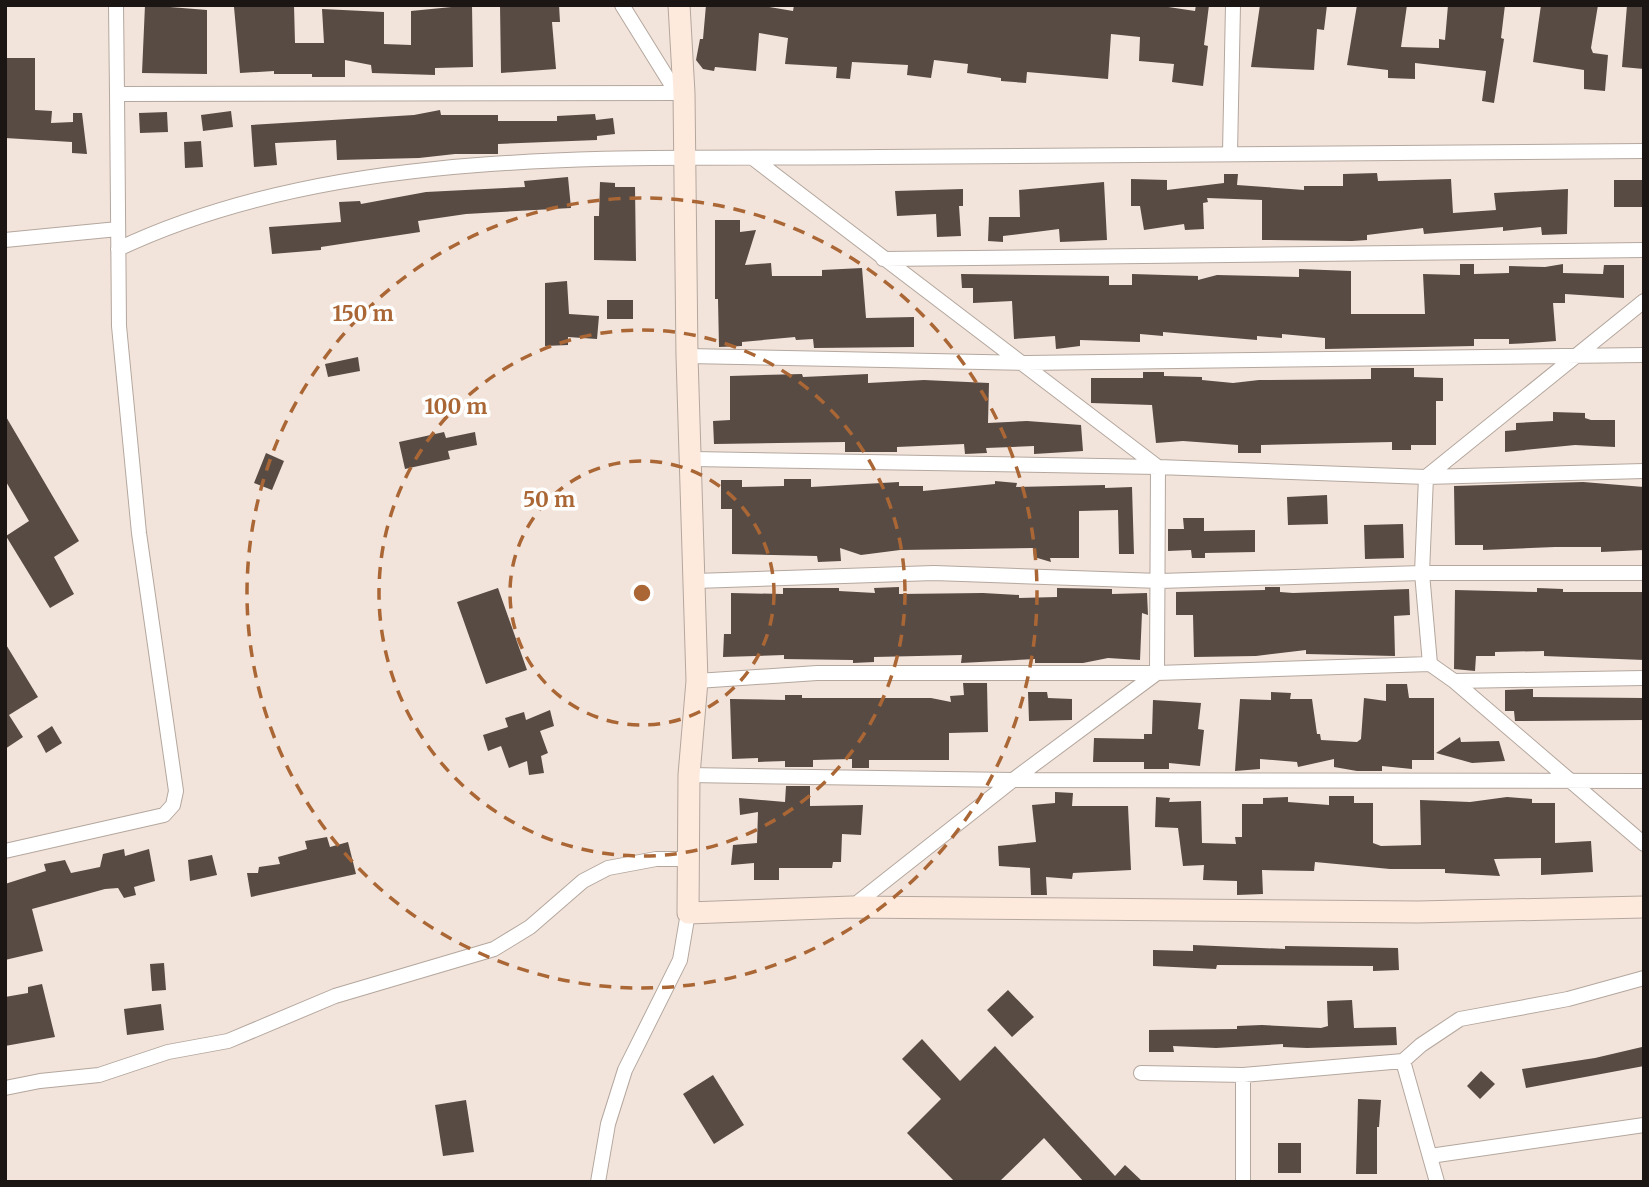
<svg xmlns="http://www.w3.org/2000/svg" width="1649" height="1187" viewBox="0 0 1649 1187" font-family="Merriweather,serif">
<rect width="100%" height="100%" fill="#f2e4db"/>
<path fill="#574b44" d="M145 5 207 10V74L142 73Z
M243 5H294L295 43H324L322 9 384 12V44L411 45V11L472 5 473 67 435 68V75L372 73 371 65 345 60V77H312V74H274V71L240 73 234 7Z
M500 5H559L560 22H552L556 69 501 73Z
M706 5H758L793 11 794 5H1155L1195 11 1196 5H1209L1204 45 1208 46 1203 86 1172 82 1174 64 1139 61 1140 37 1111 34 1108 79 1027 72 1026 83 1001 81V78L967 73 968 64 934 60 931 78 907 75 908 65 852 62 850 79 836 78 837 67 785 64 788 38 759 33 756 71 715 67 714 71 703 69 696 60 700 39H703Z
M1260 5H1327L1324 30 1317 29 1314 70 1251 67Z
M1357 5H1407L1401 47 1439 48V39L1445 40 1448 5H1505L1501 38 1504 39 1494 103 1482 101 1486 71 1415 63V79L1388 78V70L1347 65Z
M1541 5H1598L1591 48 1593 53 1608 55 1605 91 1584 89V70L1533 62Z
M1627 5H1644V69L1622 67Z
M5 58H35V110L52 111 51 123 73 122V113H82L87 154 72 153V142L5 138Z
M440 110 441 115H498V121H557V116L595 114 596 120 613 118 615 134 597 136V140L498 144V154H455L419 158 337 160 336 140 275 143 277 165 254 167 251 125 414 115Z
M231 111 233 127 203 131 201 115Z
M167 112 168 132 140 133 139 113Z
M201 141 203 167 185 168 184 142Z
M1377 173 1378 181 1451 179 1453 213 1496 210 1494 193 1568 189 1567 234 1542 235 1541 227 1503 231V227L1424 234 1423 228 1367 235V240L1352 241 1262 240V200L1207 198 1208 202 1203 203 1204 229 1185 230 1184 224 1144 230 1140 206H1131V179L1167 180V190L1224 183V174H1238L1237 185 1304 190V186H1343V174Z
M568 177 571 208 466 214 418 221 420 232 321 247V250L272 254 269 227 341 222 339 202 360 201 361 204 426 192 525 187 524 181Z
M1614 180H1644V207H1614Z
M600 182 615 183V187H635L636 261 594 260V216H599Z
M1104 182 1107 240 1060 242 1059 229 1003 236V242L988 241 989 217H1020L1019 190Z
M963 189V206H959L961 236 937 237 936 214 897 216 895 191Z
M715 220H740V232L756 230 745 265 771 263 772 276H822V270L862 268 866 318 914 317V347L814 348 813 339 796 340 795 337 742 342V346L719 347 718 299H715Z
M1460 264H1474V274L1509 273V266L1545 267 1563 264V273L1603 274 1604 265H1624V298L1565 294V303H1553L1556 341 1530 343 1509 344V339H1474V346L1325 349V338L1282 334V338L1257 336V340L1163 332V336L1140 334V342L1080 340V346L1056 349 1055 336 1014 339 1012 301 973 303V288H962L961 274 1109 276V285H1132V274L1198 276V280L1217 275 1299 277V269L1351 271V314H1425L1423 274 1460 275Z
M567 281 569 314 599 316 597 339 568 337V345L545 346V283Z
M607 300H633V319H607Z
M358 357 360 371 328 377 325 364Z
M1371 368H1414V377L1443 378V401H1436V445H1411V450H1392V442L1261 445V453H1238V445L1183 441 1156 443 1152 405 1091 403V378H1143V372H1164V376L1202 377V380L1233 383 1259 380 1371 379Z
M802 374 803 377 868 374V383L924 380 989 383 988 423 1027 421 1081 425 1083 451 1034 454V446L986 448 987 453 965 454 964 444 897 447V452H845V442L714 444 713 421 730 420V376Z
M1553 412 1585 413V418L1591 420H1615V447L1575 445 1505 452V431L1516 430V423L1553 421Z
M5 415 79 541 54 557 74 594 50 608 6 536 29 521 5 480Z
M444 432 446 438 475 432 477 445 448 451 450 459 405 469 399 442Z
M266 453 284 461 272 490 254 483Z
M784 479H811V487L899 482V486H923V491L995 484V481L1017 483 1016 487 1105 485V488L1132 487 1134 554H1119L1118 510 1079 511V558H1050L1051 562 1034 557 1033 548 900 550 861 555 840 548 841 561 818 562 817 556 732 554V509H721V480H742V487L784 486Z
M1583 482 1644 487V550L1601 552V547H1555L1483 550V545H1455L1454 486Z
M1327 495 1328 524 1288 525 1287 497Z
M1183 518H1204V531L1255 530V552L1205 553V558H1192L1191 550 1168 551V529H1184Z
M1403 524 1404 558 1365 559 1364 525Z
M899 587V594L983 593 1019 595V598L1057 597V588L1112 589V594L1147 593 1148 615 1142 613 1140 660 1108 658 1083 663H1035V659L961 663 962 655 874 657V662L853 663V660L784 659V655L723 657 724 634H731V593L783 594V588H839V591L875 593 874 588Z
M1265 587H1280V592L1293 593 1409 589 1410 615 1394 616 1395 656 1306 654V650L1256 656 1194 657 1193 615H1176V592L1265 590Z
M498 588 527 670 486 684 457 602Z
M1537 588 1563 589V592H1644V660L1544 656V651L1495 652V656H1476L1475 671 1454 669 1455 590 1537 592Z
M5 643 38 697 9 715 23 737 5 749Z
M963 683H987L988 732 949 733V760H869V768H852V759L813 760V767H785V761L758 762V758L732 759 730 699 785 700V695H802V698H931L951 702 950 696 964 695Z
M1386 684H1407L1409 698H1434V760H1412V769L1382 766V771H1357L1334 767V759L1298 767 1297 762 1260 759V769L1235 771 1240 699 1271 700V692L1291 693 1290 699H1312L1317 734H1320L1321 740 1357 742 1361 739 1364 698 1386 701Z
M1533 689V697L1644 698V720L1515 721 1514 711H1505V690Z
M1028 692H1047L1048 698 1072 699V720L1029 721Z
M1153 700 1201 703 1198 729 1204 730 1200 766 1169 763V769H1144V762H1093L1094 738 1144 739V734H1152Z
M550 710 554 726 540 731 548 753 541 756 544 773 529 775 527 761 509 768 501 746 488 751 483 735 508 727 505 718 524 712 526 720Z
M52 726 62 743 46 753 37 736Z
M1460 737 1461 742 1499 741 1505 761 1472 763 1436 753Z
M786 786H810V806L863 805 861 835 842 834 841 862H833L832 868H779V880H754V863L731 865 733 845 757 843 758 812 740 815 739 798 785 802Z
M1055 792 1073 793 1072 806H1128L1131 870 1073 873 1072 879 1046 877 1047 895H1031L1030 868 999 866 998 846 1036 842 1032 805 1055 803Z
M1329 796H1354V803H1373V843L1381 846 1421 845 1420 800 1470 802 1507 797 1532 799V803H1555V843L1591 841 1593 872 1541 875V858L1494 859 1500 876 1445 873V869H1390L1315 862 1314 871 1262 870 1263 894 1237 895V881L1203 880 1204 865 1183 866 1178 828 1155 827 1156 797 1170 798 1169 802 1201 801 1202 843 1236 844 1235 837H1242V804H1263V798L1288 797V802L1329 805Z
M327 837 330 847 348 842 356 874 251 897 247 873H258L259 867 280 864 278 857 307 849 305 841Z
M124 849 125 856 149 849 155 881 134 887 136 895 124 898 118 888 105 889 32 909 43 951 5 960V884L46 871 44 864 65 860 71 873 100 867 103 854Z
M212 855 217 875 190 881 188 860Z
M1193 945 1285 949V946L1398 948 1399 970 1373 971V966L1217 965 1216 969 1153 966V950L1193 951Z
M164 963 166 990 152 991 150 964Z
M42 984 55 1037 5 1046V997L28 993V987Z
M1008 990 1034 1017 1012 1037 987 1010Z
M1352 1000 1354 1028 1396 1027 1397 1045 1307 1048 1283 1047V1044L1216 1048 1173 1046 1174 1052H1149V1030L1237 1029V1026L1262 1025 1321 1028 1328 1026 1327 1001Z
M161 1004 164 1030 127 1035 124 1009Z
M922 1039 960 1081 995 1046 1115 1176 1125 1165 1143 1182H1084L1044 1138 999 1182H955L907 1133 941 1099 902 1059Z
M1642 1047 1644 1066 1526 1088 1522 1069 1595 1058Z
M1481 1071 1495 1084 1480 1099 1467 1086Z
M713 1075 744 1125 714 1144 683 1094Z
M1358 1099 1381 1100 1379 1127H1377V1174H1356Z
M466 1100 474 1152 443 1156 435 1105Z
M1278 1143H1301V1173H1278Z"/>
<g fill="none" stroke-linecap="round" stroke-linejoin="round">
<g stroke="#b4a79e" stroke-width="16">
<path id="street" d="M116 5 117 94 684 93
M622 5 676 92
M1230 153 1233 5
M5 240 118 229
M118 249C344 142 634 160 879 157 1134 154 1389 152 1644 151
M883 259 1644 250
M1644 301 1426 477 1422 573 1430 664 1157 673 1158 467 1426 477 1644 471
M687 356 1026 363 1644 355
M692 459 1158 467 754 159
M695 581 934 573 1160 581 1422 573H1644
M1430 664 1454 681 1644 678
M697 681 817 673H1157L1013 780 852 907
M1454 681 1644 844
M689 775 1013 780 1644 781
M5 851 164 815 173 805 176 791 139 533 119 326 117 94
M1141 1073 1243 1075 1403 1061
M1243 1075V1182
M5 1088 40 1081 99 1075 168 1052 228 1041 335 996 494 949 530 927 583 881 608 868 656 859H687
M1430 1156 1644 1125
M598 1182 608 1124 625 1070 680 960 688 913
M1437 1182 1403 1061 1421 1045 1460 1019 1568 999 1644 978"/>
</g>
<g stroke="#b4a79e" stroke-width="23">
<path id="secondary" d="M679 5 684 93 687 356 697 681 689 775 688 913 852 907 1418 912 1644 907"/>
</g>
<use href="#street" stroke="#fff" stroke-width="14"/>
<use href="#secondary" stroke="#fdeadd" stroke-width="21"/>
</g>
<g fill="none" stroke="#aa6735" stroke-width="3.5" stroke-dasharray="12 9">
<circle cx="642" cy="593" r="132"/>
<circle cx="642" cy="593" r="263"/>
<circle cx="642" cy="593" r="395"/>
</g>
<circle cx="642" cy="593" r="10" fill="#aa6735" stroke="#fff" stroke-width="3.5"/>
<g font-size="21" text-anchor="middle" font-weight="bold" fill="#aa6735" stroke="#fff" stroke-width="7" stroke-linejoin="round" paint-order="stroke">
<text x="363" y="321">150 m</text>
<text x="456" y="414">100 m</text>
<text x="549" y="507">50 m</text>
</g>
<rect width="1649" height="1187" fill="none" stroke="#1b1613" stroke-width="14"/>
</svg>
